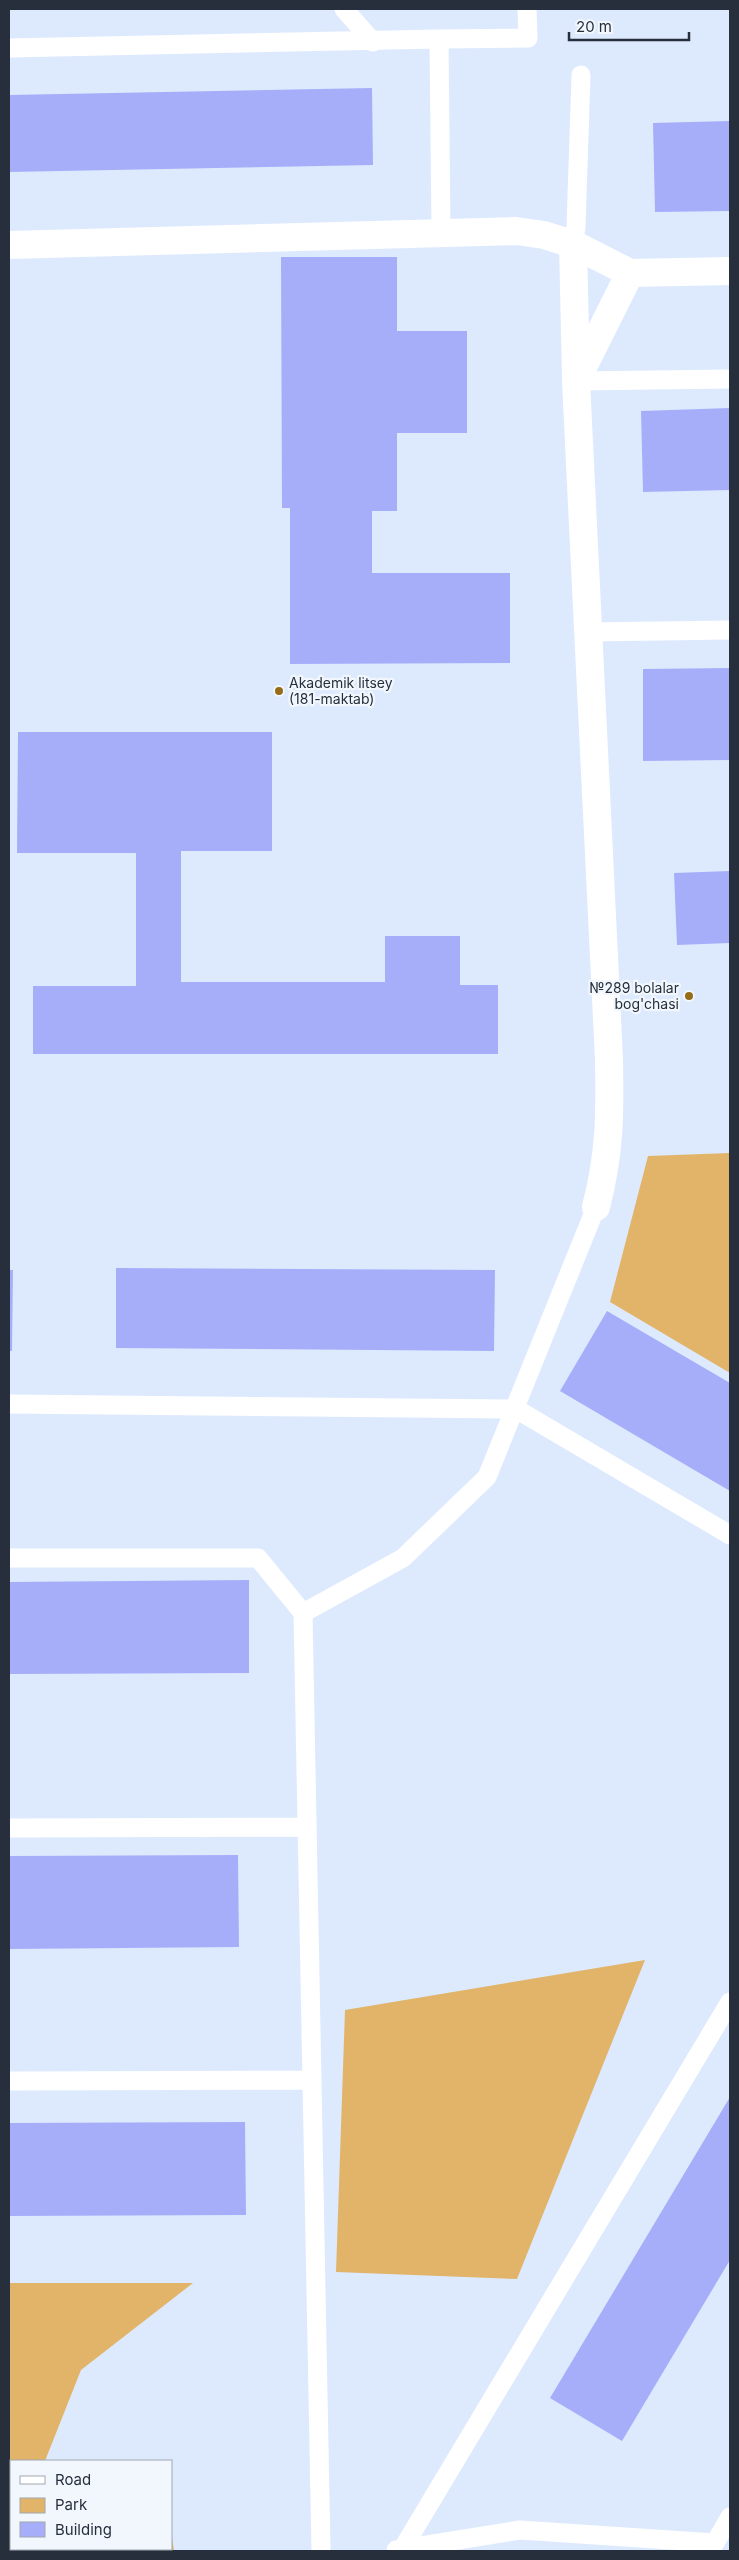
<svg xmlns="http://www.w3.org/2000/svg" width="739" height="2560" viewBox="0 0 739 2560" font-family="Inter,sans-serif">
<rect width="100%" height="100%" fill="#ddeafe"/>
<path fill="#e1b469" d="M730 1153V1373L610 1302 648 1156Z
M645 1960 517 2279 336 2272 345 2010Z
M9 2283H193L81 2370 45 2461H11V2549H171V2530L174 2551H9Z"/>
<path fill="#a6aefa" d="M372 88 373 165 9 172V95Z
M730 121V211L655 212 653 123Z
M281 257H397V331H467V433H397V511H372V573H510V663L290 664V508H282Z
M730 408V490L643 492 641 411Z
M730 668V760L643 761V669Z
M18 732H272V851H181V982H385V936H460V985H498V1054H33V986H136V853H17Z
M730 871V943L677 945 674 873Z
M116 1268 495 1270 494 1351 116 1348Z
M9 1270H13L12 1351H9Z
M607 1311 730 1383V1491L560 1391Z
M249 1580V1673L9 1674V1582Z
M238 1855 239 1947 9 1949V1856Z
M730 2097V2260L622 2441 550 2398Z
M245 2122 246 2215 9 2216V2123Z"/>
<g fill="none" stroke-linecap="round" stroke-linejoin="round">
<path stroke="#fff" stroke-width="19" d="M344 9 373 42
M9 48 439 39
M441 233 439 39 528 38 527 9
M573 244 576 227 581 75
M576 381 730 379
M588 632 730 630
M9 1404 516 1409 730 1535
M9 1558H258L303 1613 321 2551
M303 1613 403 1558 487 1477 596 1207
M9 1828 307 1827
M9 2081 312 2080
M403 2548 730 2002
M396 2550 520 2530 715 2543 730 2517"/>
<path stroke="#fff" stroke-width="28" d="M573 244 576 377
M9 245 516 231 544 235 573 244 630 273 730 271
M596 1207C610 1153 610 1115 609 1060L576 381 630 273"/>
</g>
<g fill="#976c19" stroke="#f2f7fd" stroke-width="2">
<circle cx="279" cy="691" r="5"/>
<circle cx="689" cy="996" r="5"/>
</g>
<g text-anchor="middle" stroke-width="4.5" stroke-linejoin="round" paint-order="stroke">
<g font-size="14" fill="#272f3c" stroke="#f2f7fd" text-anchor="start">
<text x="289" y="688">Akademik litsey<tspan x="289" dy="16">(181-maktab)</tspan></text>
<text x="679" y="993" text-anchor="end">№289 bolalar<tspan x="679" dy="16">bog'chasi</tspan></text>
</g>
</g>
<rect width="739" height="2560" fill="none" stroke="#272f3c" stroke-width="20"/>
<rect x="10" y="2460" width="162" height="90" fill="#f2f7fd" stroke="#a1a7b0"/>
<rect x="20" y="2476" width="25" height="8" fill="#ffffff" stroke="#a1a7b0"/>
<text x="55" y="2485" font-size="15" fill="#272f3c">Road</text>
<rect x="20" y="2498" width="25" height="15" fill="#e1b469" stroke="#a1a7b0"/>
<text x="55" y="2510" font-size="15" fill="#272f3c">Park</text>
<rect x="20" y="2522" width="25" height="15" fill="#a6aefa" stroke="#a1a7b0"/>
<text x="55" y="2535" font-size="15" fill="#272f3c">Building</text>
<path d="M569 32v8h120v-8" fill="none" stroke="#272f3c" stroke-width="2.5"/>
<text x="576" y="32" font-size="15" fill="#272f3c" stroke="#f2f7fd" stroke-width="4" paint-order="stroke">20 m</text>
</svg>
